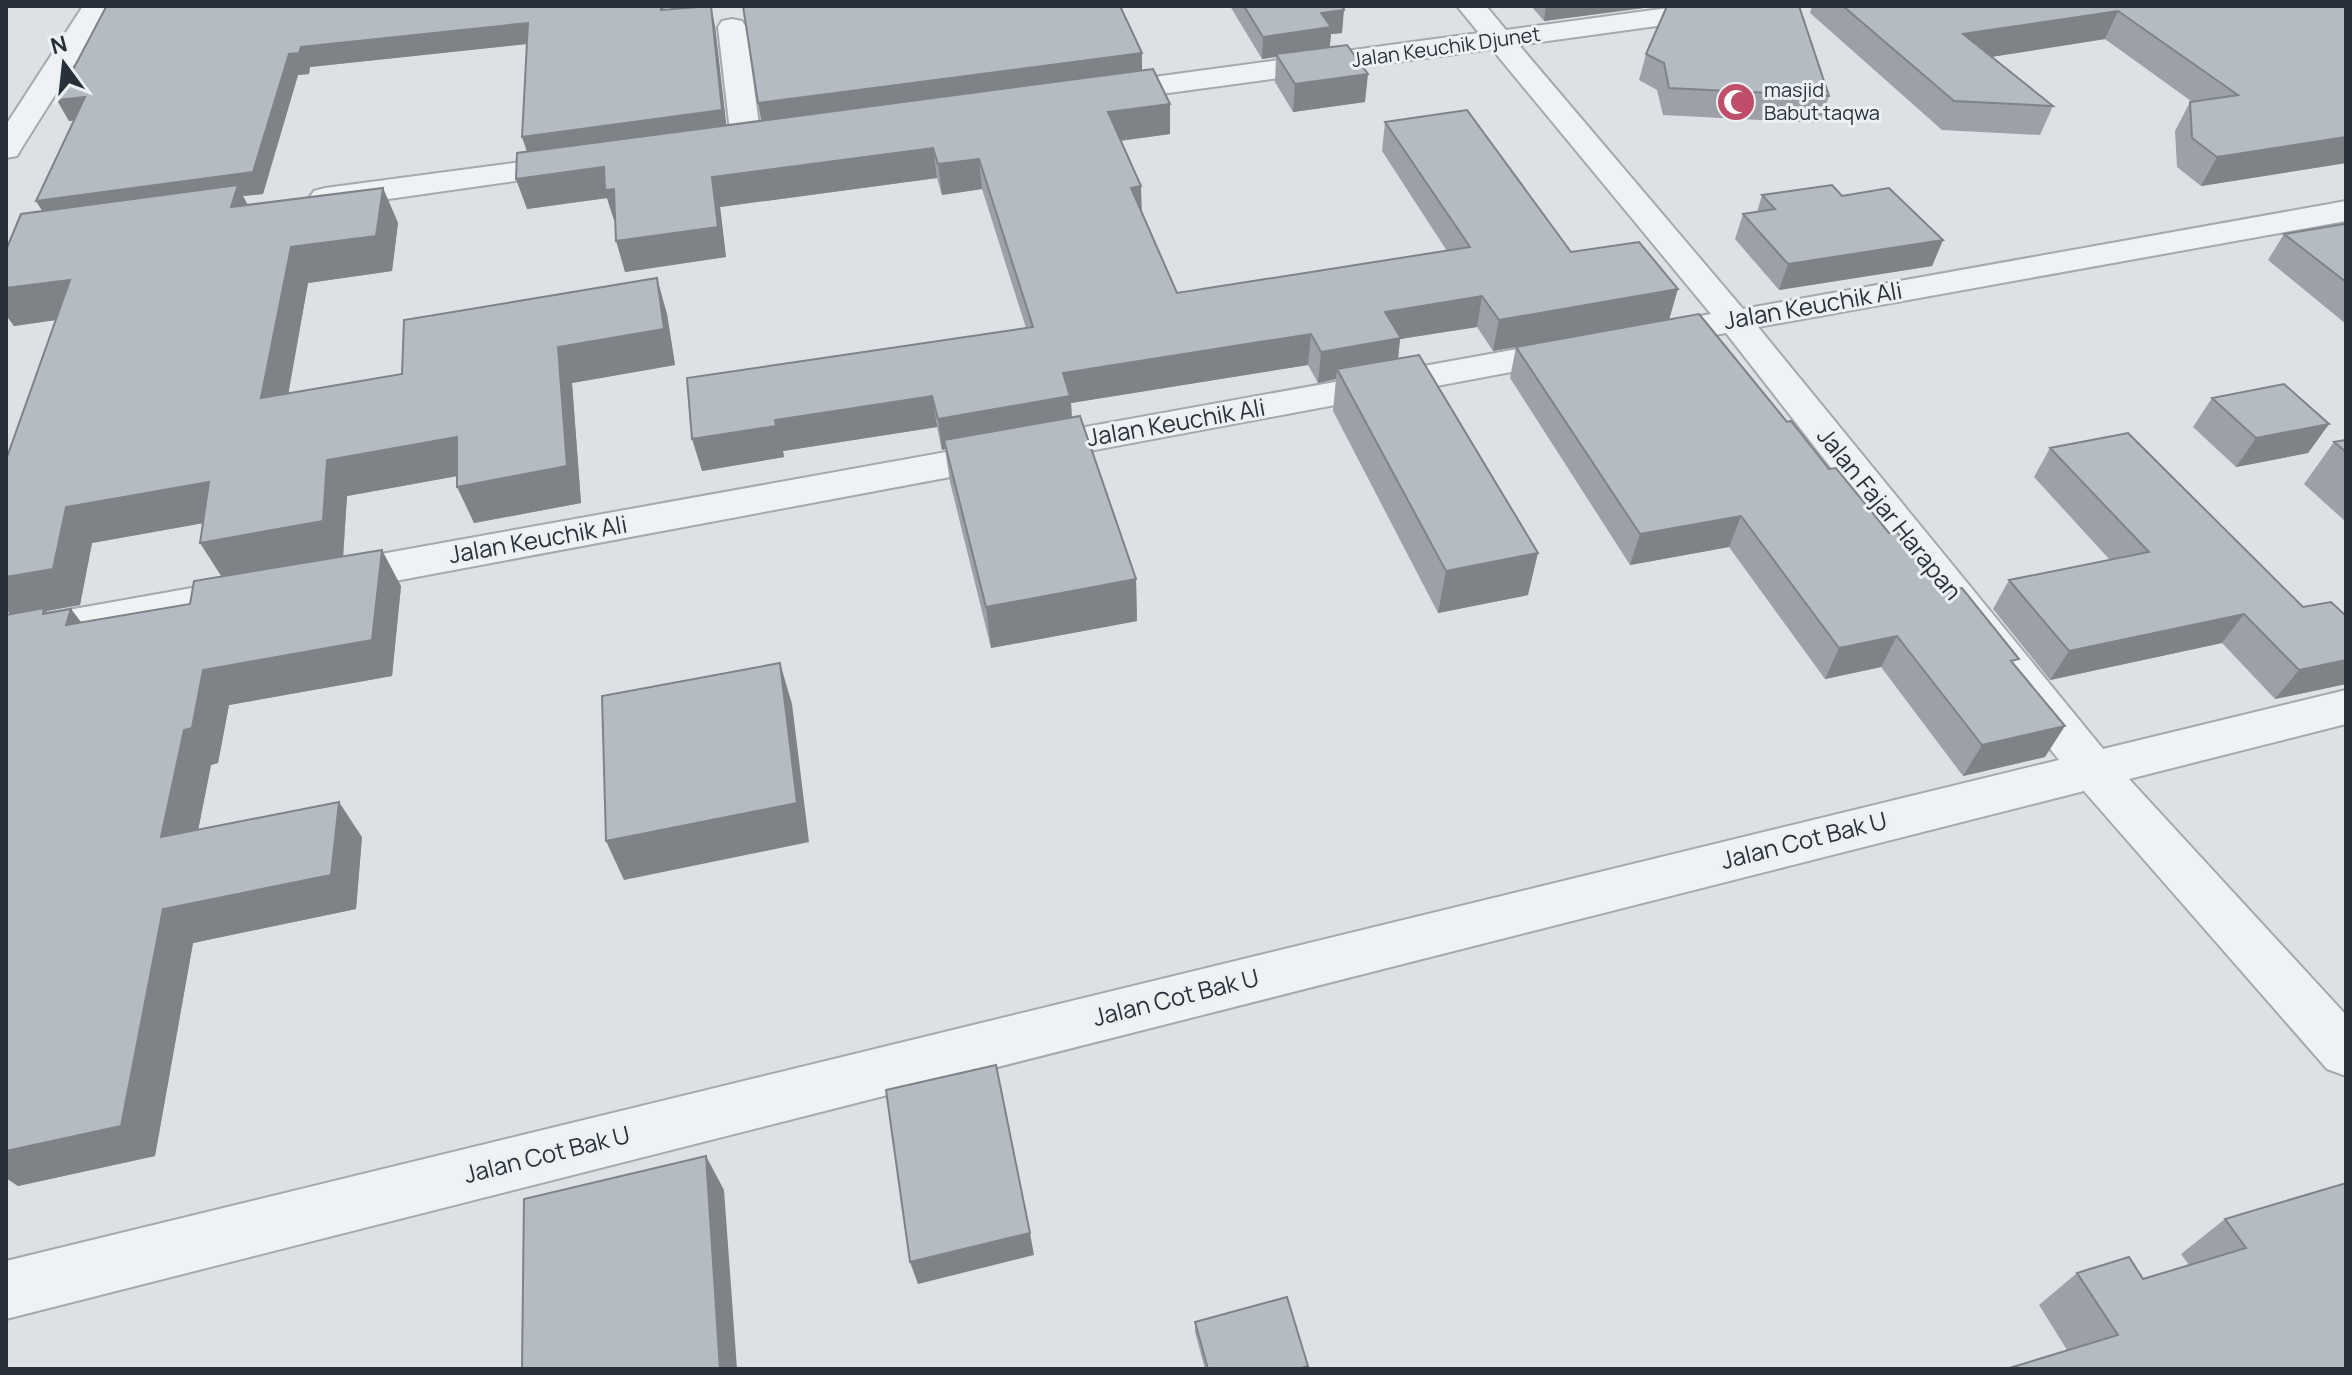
<svg xmlns="http://www.w3.org/2000/svg" width="2352" height="1375" viewBox="0 0 2352 1375" font-family="Manrope,sans-serif">
<rect width="100%" height="100%" fill="#dde1e5"/>
<g fill="none" stroke-linecap="round" stroke-linejoin="round">
<g stroke="#a3a9ae" stroke-width="4">
<path id="minor" d="M1457 6H1486L1506 30 1683 6H1758L1754 12 1744 14 1519 45 1743 309 2346 201V221L1758 327 2103 749 2346 690V724L2129 779 2346 1015V1076L2327 1069 2084 791 6 1319V1261L2059 760 1726 333 1649 347 1637 344 1631 336 1637 328 1711 314 1492 49 1102 102 1092 99 1087 93 1092 87 1102 84 1479 33Z
M732 19 742 21 746 27 761 140 757 146 746 149 735 146 731 140 718 27 722 21Z
M574 155 585 157 590 164 585 171 325 208 314 205 309 198 314 191 325 188Z
M1573 339 1586 342 1591 350 1586 358 331 593 316 588 310 578 316 568 331 563Z
M248 578 263 582 269 593 263 604 6 653V621Z"/>
</g>
<g stroke="#a3a9ae" stroke-width="4">
<path id="tertiary" d="M83 6H111L21 149 17 156 6 158V125Z"/>
</g>
<use href="#minor" fill="#eff2f4" fill-rule="evenodd"/>
<use href="#tertiary" fill="#eff2f4" fill-rule="evenodd"/>
</g>
<path fill="#9ca1a7" fill-rule="evenodd" d="M118 6H664L665 9 715 26 726 125 761 121 758 103 1142 70 1170 134 1121 141 1142 212 1177 293 1447 251 1382 151 1385 122 1669 319 1787 422 1829 469 2015 666 2045 757 1963 776 1881 667 1825 679 1729 547 1630 565 1510 378 1516 347 1493 351 1477 327 1400 339 1398 358 1528 595 1438 613 1333 411 1336 379 1318 383 1308 365 1071 403 1072 417 1136 579 1137 621 991 648 950 482 945 449 942 450 937 427 783 451 784 457 702 471 1026 328 982 189 942 195 937 178 720 207 726 257 625 272 615 220H614L607 198 527 209V44L310 67 309 74 298 75 263 194 243 196 248 205 383 188 398 223 392 271 308 283 288 394 402 374 667 314 675 365 572 383 581 503 474 523 457 476 347 496 343 556 401 586 392 676 229 705 218 763 211 765 198 830 362 837 356 909 193 943 155 1156 18 1186 6 1178V615L10 614 6 609V460L55 320 14 326 6 315V288L42 211 74 120 69 121 57 100ZM203 523 222 576 190 604 81 622 71 609 48 613 46 611 80 605 92 543Z
M1230 6H1343L1342 33 1331 34 1330 47 1365 102 1293 112 1275 82 1276 57 1262 59Z
M1531 6H1659L1544 21Z
M1812 6H2346V163L2201 186 2177 167 2175 131 2190 102 2191 101 2105 39 1991 57 2053 106 2040 135 1942 130 1810 13Z
M1646 54 1829 96 1820 123 1663 115 1657 90 1639 80Z
M1762 195 1842 196 1943 240 1932 266 1779 290 1735 239 1743 214 1757 212Z
M2346 225V324L2268 260 2284 234Z
M2212 398 2329 424 2308 453 2236 467 2193 427Z
M2346 440V522L2304 484 2334 442Z
M2050 448 2303 607 2346 616V684L2275 699 2222 643 2050 680 1993 609 2009 580 2110 560 2034 477Z
M2225 1219 2346 1369 2067 1350 2039 1305 2077 1273 2143 1279 2189 1265 2181 1254Z
M1195 1322 1308 1366V1369H1205L1195 1332Z"/>
<path fill="#7f8388" d="M711 6 715 26 727 131 529 158 522 137Z
M1546 6H1659L1544 21Z
M1344 10 1342 33 1331 34 1329 50 1276 54V57L1262 59 1263 37 1321 13Z
M2118 11 2105 39 1952 63 1963 34Z
M528 23 535 43 310 67 309 74 298 75 263 194 243 196 255 220 49 222 36 201 301 47Z
M1142 53V75L763 127 758 103Z
M1368 74 1365 102 1293 112 1295 84Z
M85 97 97 118 69 121 57 100Z
M1170 104V134L1109 142 1108 112Z
M2346 137V163L2201 186 2217 157Z
M933 148 937 178 720 207 726 257 625 272 616 241 712 177Z
M979 159 982 189 942 195 938 164Z
M604 167 614 189 623 219 614 220 607 198 527 209 516 179Z
M1141 186 1142 217 1131 188Z
M383 188 398 223 392 271 308 283 281 435 261 398 291 247Z
M1943 240 1932 266 1779 290 1788 264Z
M657 278 667 314 675 365 572 383 581 503 474 523 457 487 558 347Z
M70 280 92 315 14 326 6 315V288Z
M1678 289 1669 320 1493 351 1499 320Z
M1482 296 1477 327 1400 339 1397 369H1337L1336 379 1318 383 1321 352 1385 312Z
M1311 334 1308 365 1071 403 1072 427 944 440 945 449 942 450 938 419 1063 373Z
M932 396 937 427 783 451 784 457 702 471 692 439 775 420Z
M2329 424 2308 453 2236 467 2256 438Z
M457 437 474 473 347 496 343 558 223 579 200 543 327 460Z
M209 482 232 518 92 543 80 605 46 611 72 644 12 617 6 609V571L66 507Z
M1741 516 1729 547 1630 565 1640 534Z
M382 550 401 586 392 676 229 705 218 763 211 765 190 871 161 837 184 730 203 670Z
M1538 553 1528 595 1438 613 1446 571Z
M1136 579 1137 621 991 648 986 607Z
M71 609 98 645 66 625Z
M2244 614 2222 643 2050 680 2069 651Z
M1897 636 1881 667 1825 679 1839 648Z
M2346 660V684L2275 699 2299 670Z
M780 663 792 704 809 842 624 880 606 841Z
M2065 726 2045 757 1963 776 1982 745Z
M339 802 362 837 356 909 193 943 155 1156 18 1186 6 1178V1135L163 909Z
M706 1156 724 1190 737 1369H720Z
M1030 1233 1034 1255 918 1284 910 1262Z"/>
<path fill="#b5bbc2" stroke="#7f8388" stroke-width="2" d="M118 6H661V10L711 6 722 110 522 137 528 23 301 47 299 53 289 54 253 172 36 201 85 97 57 100 106 7Z
M743 6H1120L1142 53 758 103Z
M1244 6H1343L1344 10 1321 13 1331 27 1263 37Z
M1667 6H1799L1829 96 1669 88 1664 63 1646 54Z
M1843 6H2346V137L2217 157 2192 138 2190 102 2238 95 2118 11 1963 34 2053 106 1954 101Z
M1347 45 1368 74 1295 84 1276 54Z
M1153 69 1170 104 1108 112 1141 186 1131 188 1177 293 1470 247 1385 122 1467 110 1571 252 1639 242 1678 289 1499 320 1482 296 1385 312 1401 338 1321 352 1311 334 1063 373 1070 396 938 419 932 396 775 420 776 426 692 439 687 378 1033 327 979 159 938 164 933 148 712 177 718 227 616 241 614 189 605 190 604 167 516 179 517 153Z
M238 185 231 207 383 188 376 236 291 247 261 398 402 374 404 320 657 278 664 329 558 347 567 466 457 487V437L327 460 323 521 200 543 209 482 66 507 53 569 6 577V460L70 280 6 288V250L21 214Z
M1832 185 1842 196 1889 188 1943 240 1788 264 1743 214 1775 209 1762 195Z
M2344 224 2346 225V282L2284 234Z
M1699 314 1787 422 1791 421 1829 469 1836 468 1889 533 1896 531 1945 591 1962 588 2019 659 2011 661 2065 726 1982 745 1897 636 1839 648 1741 516 1640 534 1516 347Z
M1419 355 1538 553 1446 571 1337 369Z
M2284 384 2329 424 2256 438 2212 398Z
M1080 416 1136 579 986 607 944 440Z
M2128 433 2303 607 2331 602 2346 616V660L2299 670 2244 614 2069 651 2009 580 2149 552 2050 448Z
M2346 440V452L2334 442Z
M382 550 372 640 203 670 192 728 184 730 161 837 339 802 331 875 163 909 121 1126 6 1151V615L44 608 43 614 71 609 66 625 190 604 194 581Z
M780 663 797 803 606 841 602 696Z
M996 1065 1030 1233 910 1262 886 1090Z
M706 1156 720 1369H522L524 1199Z
M2346 1183V1369H2006L2118 1335 2077 1273 2129 1257 2143 1279 2246 1248 2225 1219Z
M1287 1297 1308 1366 1298 1369H1208L1195 1322Z"/>
<defs>
<g id="mosque-disc" transform="scale(2)"><circle r="9.5" fill="#c04d69" stroke="#ecf0f3"/><path d="M3.5-4.9A6 6 0 1 0 3.5 4.9A5 5 0 1 1 3.5-4.9Z" fill="#fff"/></g>
</defs>
<g fill-rule="evenodd">
<use href="#mosque-disc" x="1736" y="102"/>
</g>
<g text-anchor="middle" stroke-width="6" stroke-linejoin="round" paint-order="stroke">
<g font-size="20" fill="#28313a" stroke="#ecf0f3">
<text transform="translate(1446 47) rotate(-8)" y="7">Jalan Keuchik Djunet</text>
</g>
<g font-size="20" fill="#28313a" stroke="#ecf0f3" text-anchor="start">
<text x="1764" y="97">masjid<tspan x="1764" dy="23">Babut taqwa</tspan></text>
</g>
<g font-size="24" fill="#28313a" stroke="#ecf0f3">
<text transform="translate(1813 306) rotate(-10)" y="8">Jalan Keuchik Ali</text>
<text transform="translate(1176 423) rotate(-10)" y="8">Jalan Keuchik Ali</text>
<text transform="translate(1889 514) rotate(51)" y="8">Jalan Fajar Harapan</text>
<text transform="translate(538 540) rotate(-10)" y="8">Jalan Keuchik Ali</text>
<text transform="translate(1804 841) rotate(-14)" y="8">Jalan Cot Bak U</text>
<text transform="translate(1176 998) rotate(-14)" y="8">Jalan Cot Bak U</text>
<text transform="translate(547 1155) rotate(-14)" y="8">Jalan Cot Bak U</text>
</g>
</g>
<rect width="2352" height="1375" fill="none" stroke="#28313a" stroke-width="16"/>
<g transform="translate(64 64) rotate(345)" stroke="#ecf0f3" stroke-width="6" paint-order="stroke">
<path d="M0-6L14 30L0 20L-14 30Z" fill="#28313a"/>
<text y="-12" font-size="22" font-weight="bold" text-anchor="middle" fill="#28313a">N</text>
</g>
</svg>
